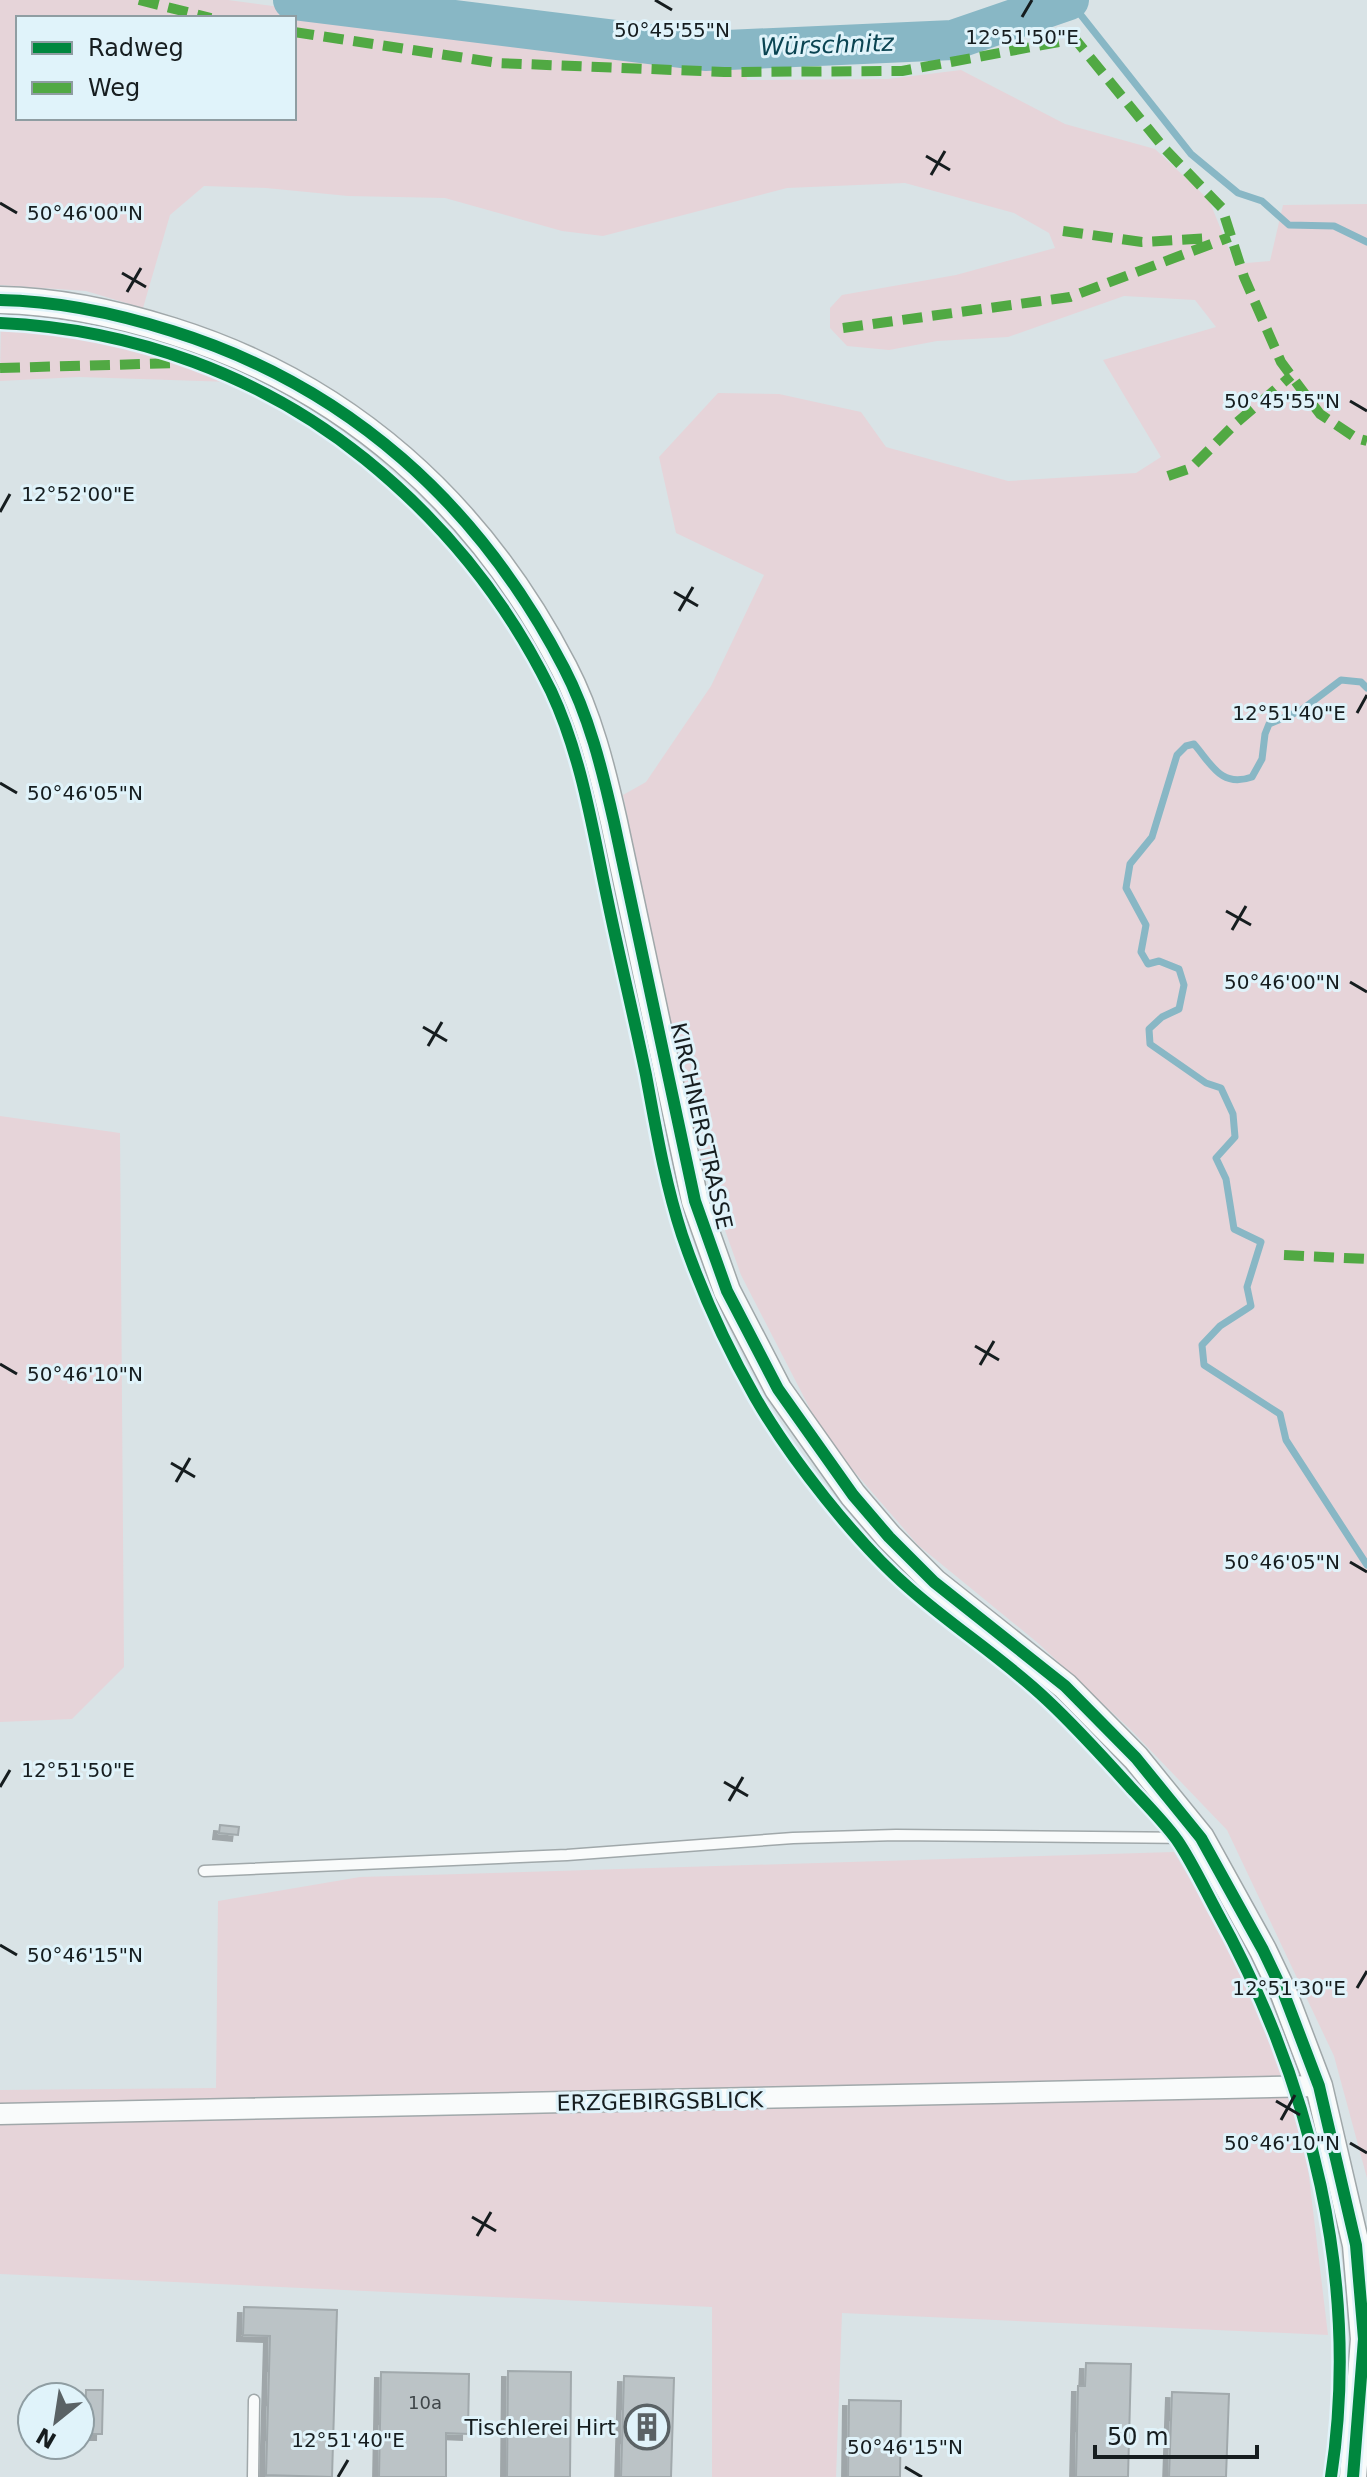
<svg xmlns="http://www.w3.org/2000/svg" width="1367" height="2477" viewBox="0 0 1367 2477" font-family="'DejaVu Sans',sans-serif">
<defs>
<filter id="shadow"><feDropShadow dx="-6" dy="6" stdDeviation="0" flood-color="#0004"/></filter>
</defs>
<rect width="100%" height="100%" fill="#d9e3e6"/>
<path fill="#e6d4d9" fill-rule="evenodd" d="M0 0H228L488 35 559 49 615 45 690 57 745 56 747 80 888 79 961 70 1065 124 1155 149 1209 200 1235 264 1270 261 1283 205 1367 204V2178L1334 2056 1227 1830 1131 1730 1038 1643 918 1545 825 1438 741 1275 695 1146 623 795 646 782 711 686 764 575 676 533 659 457 718 393 779 394 861 412 886 447 1008 481 1136 473 1161 457 1103 360 1216 327 1195 300 1124 296 1008 337 937 341 889 350 847 346 830 328V308L842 295 956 275 1055 248 1049 233 1014 213 905 183 787 188 603 236 562 231 445 198 348 196 266 188 204 186 170 215 143 308 86 291 0 285ZM18 18H294V118H18Z
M1 320 178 349 232 382 79 377 0 381Z
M0 1116 120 1133 124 1667 72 1719 0 1722Z
M1174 1852 1255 1990 1303 2127 1328 2335 842 2313 836 2477H712V2307L0 2274V2090L216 2088 218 1901 360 1877Z"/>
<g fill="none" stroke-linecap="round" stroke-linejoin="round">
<path stroke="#88b7c5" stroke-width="7" d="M1069 0 1191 154 1238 193 1262 201 1289 225 1334 226 1367 242
M1367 688 1361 682 1341 680 1300 711 1269 724 1265 734 1262 759 1252 777C1221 788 1212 765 1194 744L1186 746 1177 755 1152 837 1130 864 1126 888 1146 925 1141 952 1148 964 1159 961 1179 969 1184 985 1179 1009 1162 1017 1149 1029 1150 1044 1206 1083 1221 1088 1233 1114 1235 1137 1216 1158 1226 1179 1234 1229 1261 1242 1247 1287 1251 1306 1220 1326 1202 1345 1204 1365 1280 1414 1286 1440 1367 1565"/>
<path stroke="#88b7c5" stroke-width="40" d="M293 0 705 51 953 40 1069 0"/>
</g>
<path fill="#bbc3c6" stroke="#a1a9ac" stroke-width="2" filter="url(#shadow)" d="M220 1825 239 1827 238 1835 219 1833Z
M244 2307 337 2310 332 2477 266 2475 270 2336 243 2335Z
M1086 2363 1131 2364 1128 2477H1076L1078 2386H1085Z
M508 2371 571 2372 570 2477H507Z
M381 2372 469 2374 468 2434 446 2433V2477H379Z
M624 2376 674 2378 671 2477H621Z
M86 2390H103L102 2434H85Z
M1172 2392 1229 2394 1226 2477H1169Z
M849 2400 901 2401 900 2477H848Z"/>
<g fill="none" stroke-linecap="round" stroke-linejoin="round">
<g stroke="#a0a8aa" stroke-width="13">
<path id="service" d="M204 1871 567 1855 793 1838 896 1835 1195 1838
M253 2477 254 2400"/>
</g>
<g stroke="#a0a8aa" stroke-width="23">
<path id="minor" d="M0 2114 1319 2086"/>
</g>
<g stroke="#a0a8aa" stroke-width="29">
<path id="tertiary" d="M0 300C60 301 115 313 172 331 348 386 479 504 564 668 589 716 602 769 614 822L695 1201 727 1291 778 1389 853 1495 889 1537 934 1582 1065 1686 1136 1758 1201 1838 1263 1950 1284 1994 1319 2086 1356 2245 1364 2339 1353 2477"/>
</g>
<use href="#service" stroke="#f9fbfb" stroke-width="10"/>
<use href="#minor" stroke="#f9fbfb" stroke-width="20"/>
<use href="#tertiary" stroke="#f9fbfb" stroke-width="26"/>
<path stroke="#51a943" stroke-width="10" stroke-dasharray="20 10" stroke-linecap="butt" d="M139 0 211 18
M294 32 498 63 724 72 902 71 1075 39 1164 148 1222 208 1244 277 1281 362 1320 414 1356 438 1367 441
M1063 231 1142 242 1210 238
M843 328 1070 297 1230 237
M0 368 178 363
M1168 476 1191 468 1235 424 1291 376
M1284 1255 1367 1259"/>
<g stroke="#e0f3fa" stroke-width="17">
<path id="cycleway" d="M0 300C60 301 115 313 172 331 348 386 479 504 564 668 589 716 602 769 614 822L695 1201 727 1291 778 1389 853 1495 889 1537 934 1582 1065 1686 1136 1758 1201 1838 1263 1950 1284 1994 1319 2086 1356 2245 1364 2339 1353 2477
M0 323C133 329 261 375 365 459 444 523 506 599 551 691 582 757 593 832 608 902 620 960 634 1017 646 1075 656 1129 665 1183 682 1235 701 1291 726 1346 755 1397 790 1458 856 1542 909 1588 953 1627 1004 1659 1047 1700 1077 1728 1104 1758 1132 1789 1147 1805 1164 1822 1177 1840 1192 1862 1204 1888 1217 1912 1311 2082 1361 2282 1331 2477"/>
</g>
<use href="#cycleway" stroke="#00873e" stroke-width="12"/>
</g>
<path fill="none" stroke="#161d1f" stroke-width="3" d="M655 0 672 10M1022 17 1032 0M926 156 950 170M931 175 945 151M0 203 17 213M122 273 146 287M127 292 141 268M1350 401 1367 411M0 512 10 494M674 592 698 606M679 611 693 587M1357 713 1367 695M0 783 17 793M1226 911 1251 925M1232 930 1246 906M1350 982 1367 992M423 1027 447 1041M428 1046 442 1022M975 1346 999 1360M0 1364 17 1374M980 1365 994 1341M171 1463 195 1477M176 1482 190 1458M1350 1562 1367 1572M724 1782 748 1796M0 1787 10 1770M729 1801 743 1777M0 1945 17 1955M1357 1988 1367 1971M1276 2101 1300 2115M1281 2120 1295 2095M1350 2143 1367 2153M472 2217 496 2231M477 2236 491 2212M905 2467 922 2477M338 2477 348 2460"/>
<defs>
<g id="building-ring" transform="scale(2.3)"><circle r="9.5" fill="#e0f3fa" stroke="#5a6265" stroke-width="1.5"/><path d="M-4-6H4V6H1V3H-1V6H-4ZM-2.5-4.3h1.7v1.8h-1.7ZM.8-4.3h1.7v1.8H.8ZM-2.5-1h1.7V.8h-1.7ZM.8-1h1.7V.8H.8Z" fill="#5a6265"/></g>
</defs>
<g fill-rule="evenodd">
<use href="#building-ring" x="647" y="2427"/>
</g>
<g text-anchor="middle" stroke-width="6" stroke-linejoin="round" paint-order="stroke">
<g font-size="18" fill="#3f4649">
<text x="425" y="2409">10a</text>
</g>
<g font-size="22" fill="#161d1f" stroke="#e0f3fa">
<text transform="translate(702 1126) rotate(77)" y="8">KIRCHNERSTRASSE</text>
<text transform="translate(660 2101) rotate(-1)" y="8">ERZGEBIRGSBLICK</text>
</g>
<g font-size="22" fill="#161d1f" stroke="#e0f3fa" text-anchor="end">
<text x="616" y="2435">Tischlerei Hirt</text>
</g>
<g font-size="24" font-style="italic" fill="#0a4452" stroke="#e0f3fa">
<text transform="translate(827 45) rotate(-2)" y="8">Würschnitz</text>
</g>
</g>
<g font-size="20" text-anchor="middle" fill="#161d1f" stroke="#e0f3fa" stroke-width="6" stroke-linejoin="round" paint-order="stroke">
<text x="672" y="37">50°45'55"N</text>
<text x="1022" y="44">12°51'50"E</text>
<text x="85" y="220">50°46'00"N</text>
<text x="1282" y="408">50°45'55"N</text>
<text x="78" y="501">12°52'00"E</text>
<text x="1289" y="720">12°51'40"E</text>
<text x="85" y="800">50°46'05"N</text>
<text x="1282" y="989">50°46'00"N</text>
<text x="85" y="1381">50°46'10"N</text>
<text x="1282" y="1569">50°46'05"N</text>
<text x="78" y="1777">12°51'50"E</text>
<text x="85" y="1962">50°46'15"N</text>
<text x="1289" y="1995">12°51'30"E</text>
<text x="1282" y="2150">50°46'10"N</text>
<text x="348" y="2447">12°51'40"E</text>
<text x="905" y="2454">50°46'15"N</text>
</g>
<rect x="16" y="16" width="280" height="104" fill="#e0f3fa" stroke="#8f9da2" stroke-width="2"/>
<rect x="32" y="42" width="40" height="12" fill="#00873e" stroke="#8f9da2" stroke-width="2"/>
<text x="88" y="56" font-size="24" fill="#161d1f">Radweg</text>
<rect x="32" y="82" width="40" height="12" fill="#51a943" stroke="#8f9da2" stroke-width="2"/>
<text x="88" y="96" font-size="24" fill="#161d1f">Weg</text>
<g transform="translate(56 2421) rotate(210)"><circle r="38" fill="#e0f3fa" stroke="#8f9da2" stroke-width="2"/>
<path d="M0-6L14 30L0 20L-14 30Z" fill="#5a6265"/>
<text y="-12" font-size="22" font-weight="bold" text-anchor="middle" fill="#161d1f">N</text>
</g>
<path d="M1095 2445v12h162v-12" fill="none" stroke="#161d1f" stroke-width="4"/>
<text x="1107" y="2445" font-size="24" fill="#161d1f" stroke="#e0f3fa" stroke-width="6" paint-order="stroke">50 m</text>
</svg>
